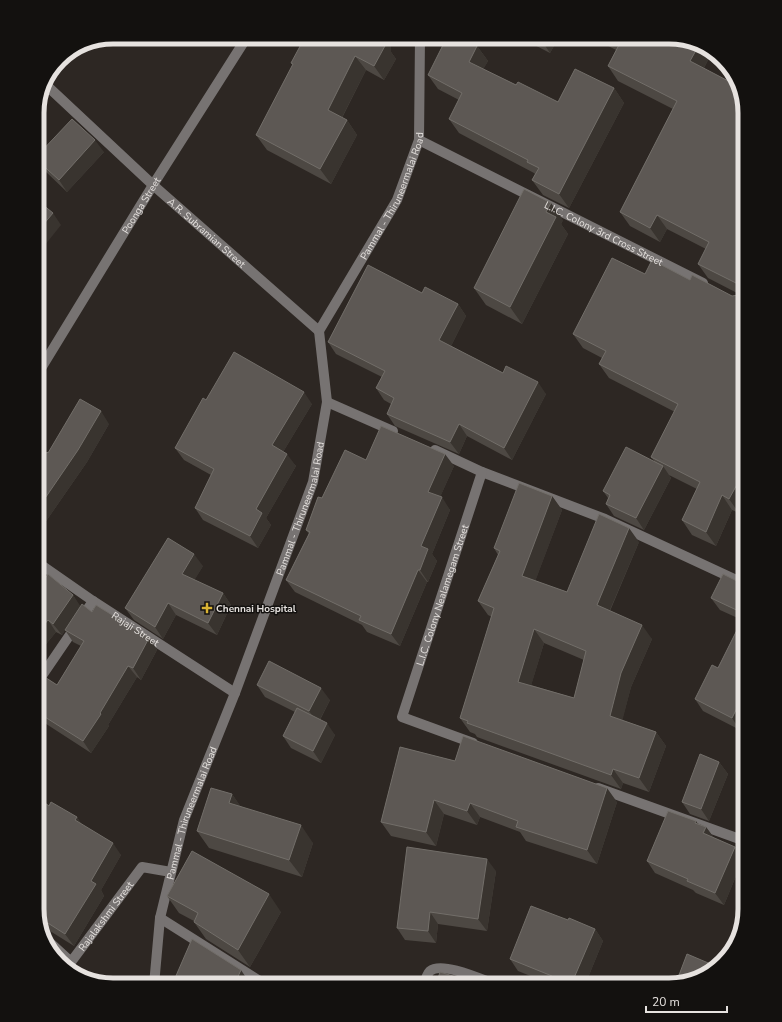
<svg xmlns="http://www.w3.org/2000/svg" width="782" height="1022" viewBox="0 0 782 1022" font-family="'Nunito Sans',sans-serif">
<rect width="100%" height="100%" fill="#2d2723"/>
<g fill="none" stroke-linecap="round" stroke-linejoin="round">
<g stroke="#777372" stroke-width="10">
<path d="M704 46 710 50"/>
<path id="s1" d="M44 83 153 185 319 331"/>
<path id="s2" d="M419 140 703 283"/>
<path id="s3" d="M37 375 153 185 247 37"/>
<path d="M327 402 393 431"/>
<path d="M435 450 482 472 605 519 745 584"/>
<path id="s4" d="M37 562 93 601 235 693"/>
<path d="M37 683 93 601"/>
<path id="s5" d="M473 743 402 717 482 472"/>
<path d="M598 788 745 841"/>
<path d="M160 918 266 985"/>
<path id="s6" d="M47 940 71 962 142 867 171 872"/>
<path id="s7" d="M154 985 160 918 184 820 235 693 313 482 327 402 319 331 397 200 419 140 420 37"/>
<path d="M424 985C425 981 427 974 430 971 442 961 483 980 497 985"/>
</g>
</g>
<path fill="#4d4843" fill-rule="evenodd" d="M519 37H559L550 53Z
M592 37H673L710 56 704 68 745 113V502L739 513 732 510 716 546 692 535 682 520 697 489 669 475 671 478 644 530 614 516 606 504 608 498 603 491 655 462 651 457 675 412 609 378 599 364 602 358 583 348 573 334 645 274 690 280 732 296 739 295V294L708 278 698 264 706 249 667 229 660 242 630 226 620 212 673 109 618 81 608 66 616 50 593 38Z
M477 46 488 61 483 69 516 85 558 102 614 88 624 103 569 208 543 195 532 180 535 174 534 173 459 133 449 119 459 100 438 89 428 75Z
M391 52 396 59 384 80 366 70 342 118 347 120 357 135 331 184 267 150 256 135 293 65 291 63Z
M104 152 67 192 44 170 37 161V156Z
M563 220 561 224 568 234 522 324 486 305 474 288Z
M422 293 458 304 466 316 451 346 503 373 546 394 512 460 467 436 459 454 395 426 387 414 391 404 384 400 376 388 382 377 336 354 328 342Z
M206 400 312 404 283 452 296 466 266 518 271 525 258 548 203 520 195 508 211 475 184 460 175 448Z
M109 424 87 462 42 527 37 524V466L48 453Z
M366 460 454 466 440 497 450 510 432 554 437 561 428 582H427L400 646 367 632 362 625 295 592 286 580 309 534 306 530 322 498Z
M552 496 562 510 535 581 567 592 639 542 610 611 652 639 631 687 622 720 656 732 666 746 649 792 623 783 621 789 477 737 475 734 470 732 460 718 492 617 488 615 478 601 498 555 494 548ZM544 643 584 660 574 698 531 685Z
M203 566 194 580 223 593 231 605 217 635 176 615 163 639 134 620 125 608Z
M37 574 44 580 73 595 80 607 149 638 157 650 141 680 137 677 108 725 109 726 91 753 37 718V672L57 685 81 646 73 642 65 630 62 635 56 632 37 655Z
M745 585V721L740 730 703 711 695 699 718 668 742 620 720 610 711 598Z
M257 685 330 700 320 720 335 735 321 763 291 748 283 736 295 712 265 697Z
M400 747 617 802 597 864 526 841 520 832 480 817 477 825 444 814 436 846 391 836 381 822Z
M719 762 728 774 709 821 690 814 682 802Z
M232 794 240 806 313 843 302 877 209 848 197 831Z
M49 806 77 817 81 824 121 855 101 890 104 896 74 946 42 926 37 909Z
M696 821 697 823 706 827 714 838 735 847 743 859 724 905 696 893 693 890 655 873 647 861Z
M496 871 487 931 438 924 436 943 405 940 397 928Z
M167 896 281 912 250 967 206 939 194 922V921L179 913Z
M568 920 595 929 603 941 585 985H547L548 983 518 971 510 959Z"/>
<path fill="#39342f" d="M381 37H391V52L396 59 384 80 374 66 381 41Z
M544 37H559L550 53 542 41Z
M699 45 703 46 710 56 700 76 690 61Z
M477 46 488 61 479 77 469 62Z
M355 56 366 70 338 125 328 110Z
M614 88 624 103 569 208 559 194Z
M347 120 357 135 331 184 320 169Z
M95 140 104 152 67 192 59 180Z
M551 203 563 220 561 224 568 234 522 324 510 307 546 212Z
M53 213 61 225 37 255V232Z
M657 215 667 229 660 242 650 228Z
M458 304 466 316 448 352 439 340Z
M538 382 546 394 512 460 504 448Z
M304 392 312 404 280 457 272 445Z
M101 411 109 424 87 462 42 527 37 520V510Z
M459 424 467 436 459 454 450 442Z
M287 454 296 466 266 518 271 525 258 548 250 536 256 509Z
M445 454 454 466 437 504 428 492Z
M663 466 671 478 644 530 636 518Z
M745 470V502L739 513 729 499Z
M722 495 732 510 716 546 706 532Z
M552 496 562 510 532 590 522 576Z
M442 497 450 510 432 554 437 561 428 582 420 570 421 546Z
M629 528 639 542 606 619 597 605Z
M194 554 203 566 191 586 182 574Z
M418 570 427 582 400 646 391 634Z
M223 593 231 605 217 635 208 623Z
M73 595 81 607 62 635 53 624Z
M168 603 176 615 163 639 155 627Z
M48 620 56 632 37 655V633Z
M642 625 652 639 631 687 620 730 610 716 621 673Z
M534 629 544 643 528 696 518 682Z
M149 638 157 650 141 680 133 668Z
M128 666 137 677 108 725 109 726 91 753 83 741Z
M321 688 330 700 318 723 309 711Z
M744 694 745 695V721L740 730 732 718Z
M327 723 335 735 321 763 313 751Z
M656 732 666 746 649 792 639 778Z
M719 762 728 774 709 821 701 809Z
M613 769 623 783 621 789 611 775Z
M607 788 617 802 597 864 587 850Z
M232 794 244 811 229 803Z
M434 800 444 814 436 846 426 832Z
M470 803 480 817 477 825 467 811Z
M77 817 85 829 75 820Z
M696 821 704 833 706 827 715 839 712 846 695 823Z
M301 825 313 843 302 877 289 860Z
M113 843 121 855 101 890 104 896 74 946 65 934 91 881Z
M735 847 743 859 724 905 715 893Z
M487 859 496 871 487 931 478 919Z
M269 894 281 912 250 967 238 950Z
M430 912 438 924 436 943 428 931Z
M595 929 603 941 585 985H571Z
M713 965 715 967 711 972Z
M241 970 249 982 248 985H234Z"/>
<path fill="#5d5854" stroke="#726e69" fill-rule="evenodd" d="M305 37H381V41L386 44 374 66 355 56 328 110 347 120 320 169 256 135 293 64 291 63Z
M447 37H459L477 46 469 62 516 85 518 82 558 102 575 69 614 88 559 194 532 180 539 168 527 162 528 160 449 119 462 93 428 75Z
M534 37H544L542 41Z
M609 37H673L699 45 690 61 736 85 744 109 742 112 745 113V470L729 499 722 495 706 532 682 520 700 482 651 457 678 404 599 364 606 351 573 334 612 258 645 274 652 260 690 280 692 275 732 296 739 295 741 290 738 284 698 264 709 242 657 215 650 228 620 212 677 101 608 66 620 43Z
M72 119 95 140 59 180 37 160V156Z
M524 189 551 203 546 212 556 217 510 307 474 288Z
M37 200 53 213 37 232Z
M368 265 422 293 425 287 458 304 439 340 503 373 506 366 538 382 504 448 459 424 450 442 387 414 394 398 376 388 385 371 328 342Z
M234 352 304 392 272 445 287 454 256 509 262 513 250 536 195 508 214 469 175 448 203 398 206 400Z
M80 399 101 411 78 450 37 510V466L47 452 48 453Z
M381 426 445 454 428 492 442 497 421 546 428 549 420 570H418L391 634 359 620 361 616 286 580 310 532 306 530 318 497 322 498 345 450 366 460Z
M626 447 663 466 636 518 606 504 610 495 603 491Z
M519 483 552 496 522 576 567 592 599 514 629 528 597 605 642 625 621 673 610 716 656 732 639 778 613 769 611 775 467 723 468 721 460 718 494 608 478 601 500 551 494 548ZM534 629 586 651 574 698 518 682Z
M168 538 194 554 182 574 223 593 208 623 168 603 155 627 125 608Z
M37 574 44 580 48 574 73 595 53 624 48 620 37 633Z
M723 574 745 585V614L711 598Z
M82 604 92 612 96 605 149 638 133 668 128 666 100 713 101 714 83 741 37 712V672L57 685 84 641 65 630Z
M745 614V694H744L732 718 695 699 712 665 718 668Z
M269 661 321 688 309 711 257 685Z
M297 708 327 723 313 751 283 736Z
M463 736 607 788 587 850 516 827 518 821 470 803 467 811 434 800 426 832 381 822 400 747 455 761Z
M700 754 719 762 701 809 682 802Z
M211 788 232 794 229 803 301 825 289 860 197 831Z
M37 797 49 806 51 802 77 817 75 820 113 843 91 881 96 884 65 934 40 918 37 909Z
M668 811 696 821 695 823 706 827 703 833 735 847 715 893 687 881 688 879 647 861Z
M407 847 487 859 478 919 430 912 428 931 397 928Z
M192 851 269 894 238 950 194 922 198 913 167 896Z
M531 906 568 920 569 918 595 929 571 985H547L552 976 510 959Z
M192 939 241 970 234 985H172Z
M687 954 713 965 711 972 676 983Z
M440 972 469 981V985H436Z"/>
<path fill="#d9b334" stroke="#13110f" stroke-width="1.5" d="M205 602h4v4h4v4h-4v4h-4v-4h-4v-4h4z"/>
<g text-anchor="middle" stroke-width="3" stroke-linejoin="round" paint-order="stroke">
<g font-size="10" fill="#e6e2df" stroke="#13110f">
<text dy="4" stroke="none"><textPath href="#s7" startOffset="837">Pammal - Thiruneermalai Road</textPath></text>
<text dy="4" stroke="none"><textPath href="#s3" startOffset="199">Poonga Street</textPath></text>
<text dy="4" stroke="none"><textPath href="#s1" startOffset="221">A.R. Subramian Street</textPath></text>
<text dy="4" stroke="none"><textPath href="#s2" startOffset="207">L.I.C. Colony 3rd Cross Street</textPath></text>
<text dy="4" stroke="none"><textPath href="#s7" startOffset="501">Pammal - Thiruneermalai Road</textPath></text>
<text dy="4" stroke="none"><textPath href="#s5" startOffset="204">L.I.C. Colony Nealamegam Street</textPath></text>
<text dy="4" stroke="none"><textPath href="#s4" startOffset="119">Rajaji Street</textPath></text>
<text dy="4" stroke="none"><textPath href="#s7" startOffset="177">Pammal - Thiruneermalai Road</textPath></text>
<text dy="4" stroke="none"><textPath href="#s6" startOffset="90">Rajalakshmi Street</textPath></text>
</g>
<g font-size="10" font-weight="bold" fill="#e6e2df" stroke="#13110f" text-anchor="start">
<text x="216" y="612">Chennai Hospital</text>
</g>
</g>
<path d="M0 0H782V1022H0ZM113 44H669A69 69 0 0 1 738 113V909A69 69 0 0 1 669 978H113A69 69 0 0 1 44 909V113A69 69 0 0 1 113 44Z" fill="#13110f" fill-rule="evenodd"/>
<path fill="none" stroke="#e6e2df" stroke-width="5" d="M113 44H669A69 69 0 0 1 738 113V909A69 69 0 0 1 669 978H113A69 69 0 0 1 44 909V113A69 69 0 0 1 113 44Z"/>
<path d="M646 1006v6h81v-6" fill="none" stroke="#e6e2df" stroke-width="2"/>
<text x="652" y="1006" font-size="12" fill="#e6e2df" stroke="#13110f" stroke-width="3" paint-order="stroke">20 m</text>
</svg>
